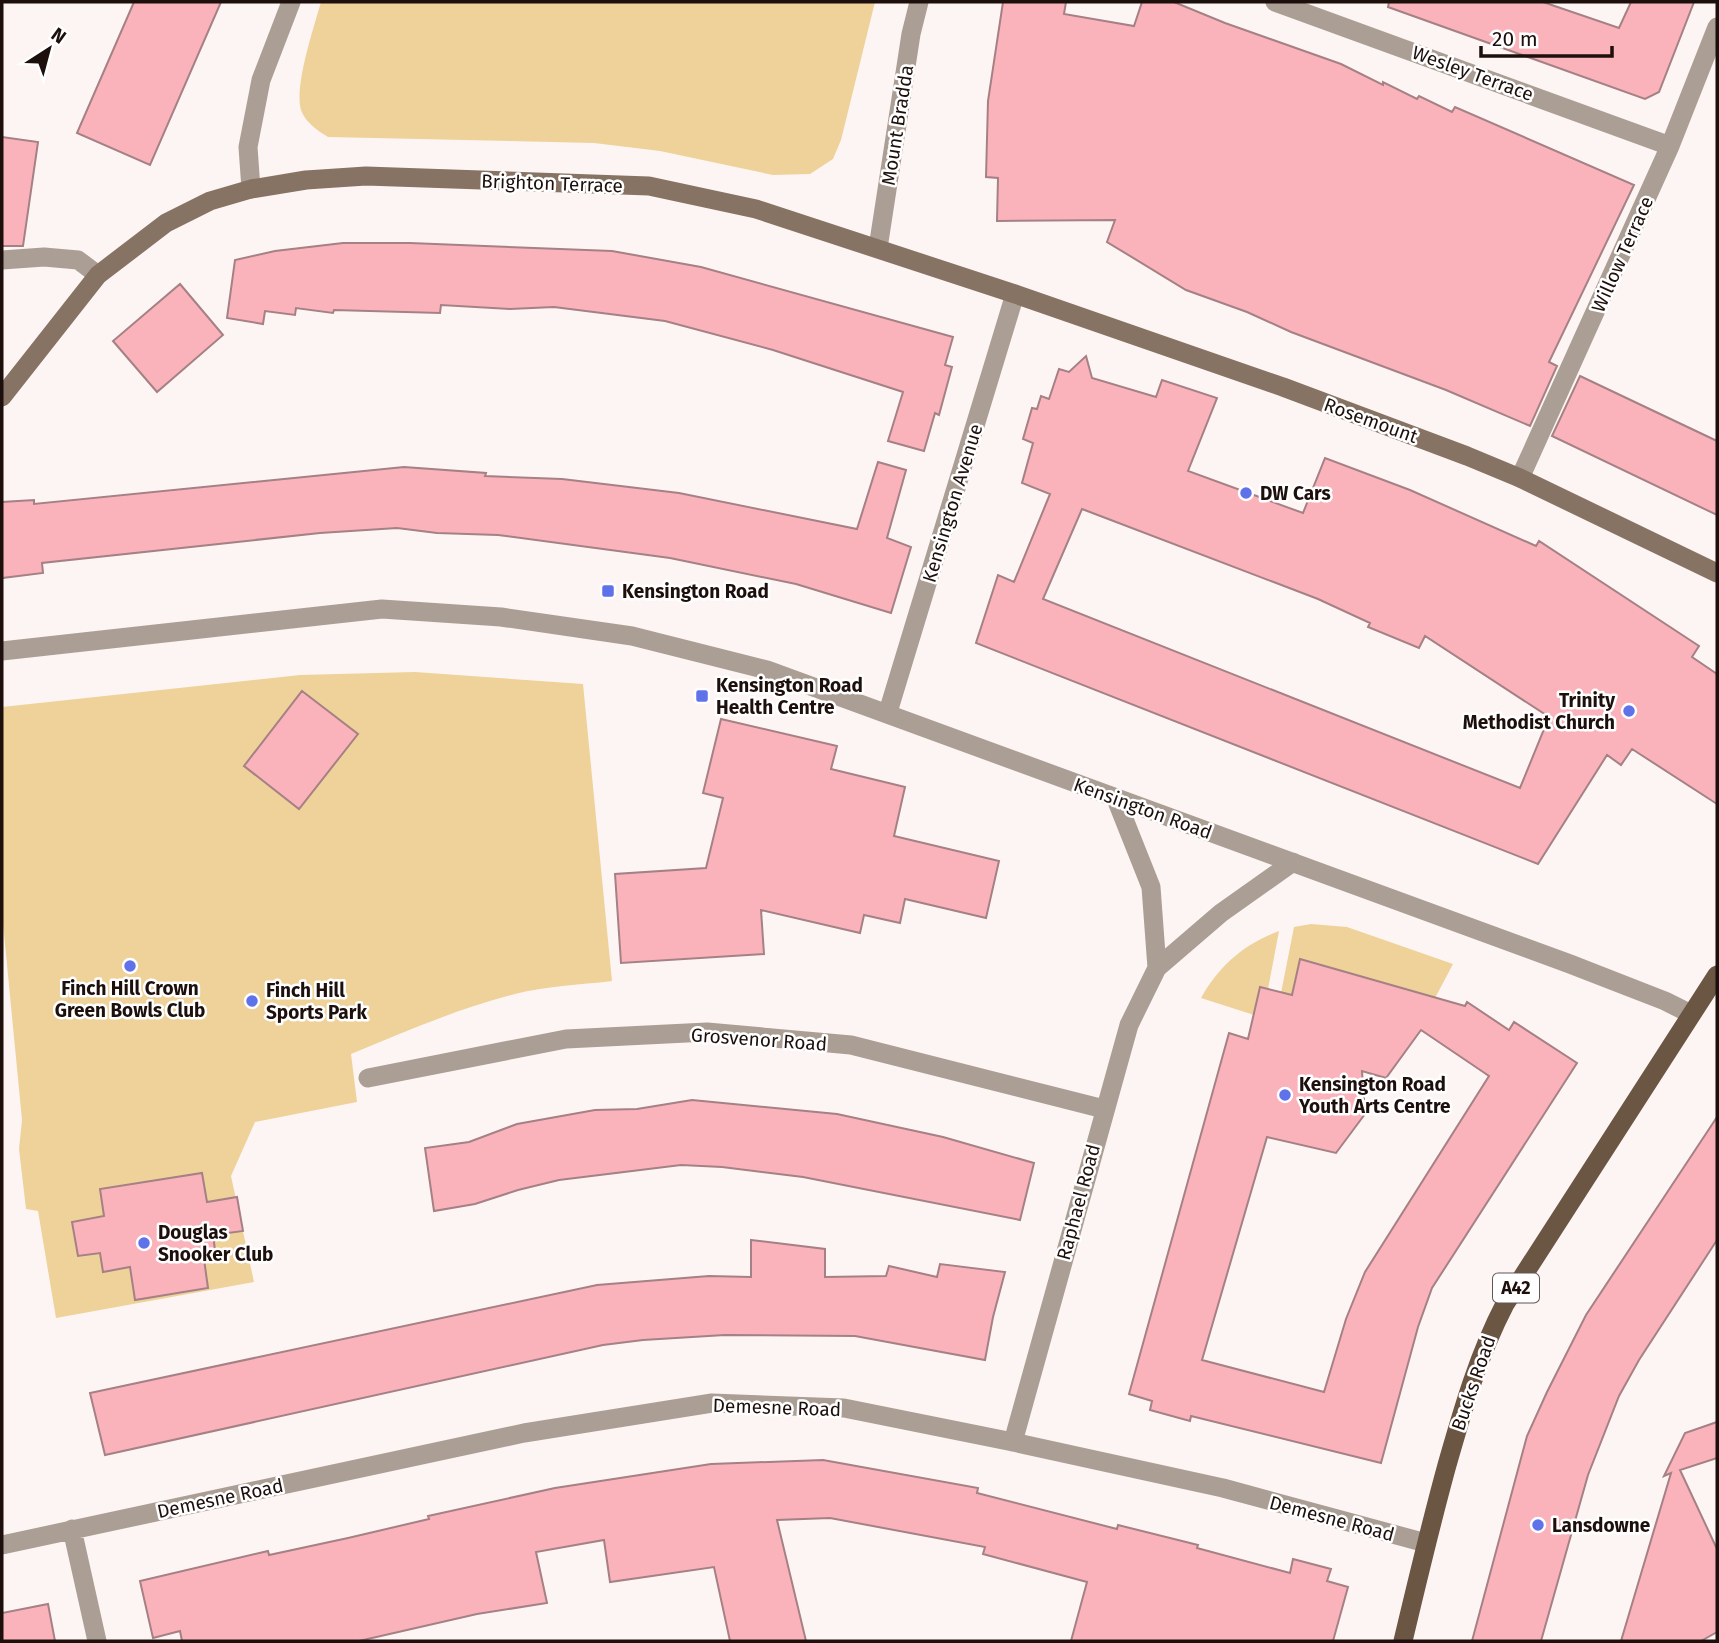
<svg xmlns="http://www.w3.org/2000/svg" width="1719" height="1643" viewBox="0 0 1719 1643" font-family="'Fira Sans',sans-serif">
<rect width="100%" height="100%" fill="#fdf5f3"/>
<path fill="#eed29a" d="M321 2H875L841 140 833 159 810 174 773 175 660 151 594 143 328 137C318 131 305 122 301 110 294 86 314 27 321 2Z
M415 672 583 684 612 981C579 985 546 986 515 994 459 1008 405 1032 351 1054L357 1102 255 1122 231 1176 254 1282 56 1318 38 1211 26 1209 19 1149 22 1120 2 913V707L300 675Z
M1311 924 1347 927 1453 964 1434 1000 1423 994 1301 959 1292 996 1281 993 1294 927Z
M1279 931 1268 989 1260 987 1254 1015 1201 998C1220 965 1243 945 1279 931Z"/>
<path fill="#fbb3bb" stroke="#a58084" stroke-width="2" fill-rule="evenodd" d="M134 2H221L150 165 77 133Z
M1003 2H1066L1064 14 1134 26 1142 2H1174L1225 23 1341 64 1383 85V82L1417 99 1419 96 1452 112 1455 107 1634 185 1549 362 1557 366 1530 426 1446 390 1291 332 1247 312 1186 290 1107 242 1115 220 997 221 998 178 986 177 988 101Z
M1389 2H1543L1619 28 1631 2H1694L1659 92 1645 99 1388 7Z
M2 137 38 142 23 246H2Z
M343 243H410L612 251 701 267 953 337 945 365 952 367 939 415 935 413 924 451 888 441 903 392 773 350 665 321 554 307 510 309 441 305 440 313 334 310 333 313 296 308 295 315 265 311 263 324 227 318 235 260 275 251Z
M180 284 223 335 157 392 113 341Z
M1086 356 1092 378 1156 397 1162 380 1217 398 1188 471 1303 513 1325 458 1410 490 1536 546 1539 541 1699 646 1692 657 1717 674V804L1632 749 1621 765 1607 755 1538 864 976 643 998 575 1014 582 1050 494 1022 483 1033 443 1023 439 1032 408 1037 409 1041 396 1049 399 1059 369 1069 372ZM1082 509 1318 599 1370 623 1368 627 1419 648 1425 636 1549 717 1520 788 1043 599Z
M1580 376 1717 441V515L1552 436Z
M878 462 906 470 887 538 911 547 891 613 796 584 670 558 498 535 437 533 397 528 320 533 42 563 43 573 2 578V502L34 500V504L404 467 486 473 485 476 562 479 679 493 857 529Z
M302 691 358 734 299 809 244 766Z
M721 719 837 746 831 769 905 787 894 836 999 861 986 918 905 899 900 923 864 915 860 933 761 910 764 954 621 963 615 874 706 868 723 798 703 793Z
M1300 959 1465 1006 1467 1002 1509 1030 1514 1022 1577 1063 1432 1288 1418 1327 1381 1463 1191 1416 1190 1421 1150 1410 1152 1401 1129 1394 1229 1033 1248 1039 1260 987 1292 995ZM1421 1030 1489 1076 1365 1272 1346 1319 1324 1392 1202 1360 1267 1137 1336 1153 1365 1114 1362 1071 1386 1078Z
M692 1100 837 1114 943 1137 1034 1163 1020 1220 803 1177 722 1167 681 1165 559 1180 518 1190 475 1204 434 1211 425 1148 469 1142 517 1124 595 1110 637 1109Z
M1717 1117V1240L1639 1360 1619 1396 1588 1475 1541 1641H1472L1527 1436 1547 1392 1586 1315Z
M202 1173 207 1202 237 1197 243 1231 213 1235 215 1250 203 1252 208 1288 135 1300 130 1267 103 1272 100 1253 78 1256 72 1222 104 1216 100 1189Z
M751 1240 825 1249V1277L886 1276 889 1266 937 1277 940 1264 1005 1272 993 1317 985 1360 855 1336 725 1335 643 1340 603 1345 105 1455 90 1393 597 1285 709 1276 751 1277Z
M1717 1422V1458L1680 1470 1717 1549V1632L1701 1641H1621L1671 1473 1664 1476 1685 1433Z
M823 1460 978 1488 977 1493 1117 1529 1118 1525 1198 1545 1197 1548 1290 1573 1293 1559 1331 1569 1327 1581 1348 1587 1333 1641H1071L1087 1582 983 1554 985 1547 830 1518 777 1520 806 1641H730L714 1567 610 1582 604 1540 536 1552 547 1603 477 1614 359 1641H182L180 1631 153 1638 140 1581 268 1551 269 1555 348 1538 429 1519 428 1516 555 1488 711 1464Z
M48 1604 55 1641H2V1613Z"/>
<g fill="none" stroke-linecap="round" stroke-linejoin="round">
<path stroke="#ab9e94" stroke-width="19" d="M1275 2 1670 146
M251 189 248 147 261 80 291 2
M878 248 911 34 919 2
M2 260 44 257 78 260 98 275
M1520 478 1670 146 1717 27
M2 651 382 609 501 617 632 636 767 670 1570 964 1665 1001 1691 1014
M888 712 1015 294
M1116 799 1151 887 1157 968
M368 1078 566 1039 707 1032 851 1045 1104 1109
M1013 1442 1129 1025 1157 968 1221 913 1293 862
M72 1529 97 1641
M2 1545 524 1433 712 1403 844 1408 1013 1442 1223 1488 1426 1543"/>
<path stroke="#867364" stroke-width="19" d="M2 397 98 275 166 223 210 201 251 189 306 180 366 176 649 186 756 209 1015 294 1283 387 1467 456 1520 478 1717 573"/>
<path stroke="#6b5543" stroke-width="19" d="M1403 1641C1417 1582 1431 1523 1447 1465 1463 1409 1478 1356 1505 1304L1717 975"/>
</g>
<g fill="#6072ea" stroke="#fff" stroke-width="2.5">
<circle cx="1246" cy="493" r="7"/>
<rect x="601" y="584" width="14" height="14" rx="3.5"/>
<rect x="695" y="689" width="14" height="14" rx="3.5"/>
<circle cx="1629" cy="711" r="7"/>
<circle cx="130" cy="966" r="7"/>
<circle cx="252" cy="1001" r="7"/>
<circle cx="1285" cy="1095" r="7"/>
<circle cx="144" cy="1243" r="7"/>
<circle cx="1538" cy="1525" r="7"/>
</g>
<g text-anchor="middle" stroke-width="5" stroke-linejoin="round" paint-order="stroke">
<rect fill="#fff" stroke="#605755" stroke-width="2" x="1493" y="1273.5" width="46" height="29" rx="5"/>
<g font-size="18" font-weight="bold" fill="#1c0f0c">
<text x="1516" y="1294">A42</text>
</g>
<g font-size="19" fill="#1c0f0c" stroke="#fff">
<text transform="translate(1473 73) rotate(20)" y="7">Wesley Terrace</text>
<text transform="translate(897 125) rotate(-81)" y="7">Mount Bradda</text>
<text transform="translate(552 183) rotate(2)" y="7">Brighton Terrace</text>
<text transform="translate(1622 254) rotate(-66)" y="7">Willow Terrace</text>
<text transform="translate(1371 420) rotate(20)" y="7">Rosemount</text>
<text transform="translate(952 503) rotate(-73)" y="7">Kensington Avenue</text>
<text transform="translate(1143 808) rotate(20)" y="7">Kensington Road</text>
<text transform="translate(759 1039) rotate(4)" y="7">Grosvenor Road</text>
<text transform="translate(1078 1202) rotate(-75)" y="7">Raphael Road</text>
<text transform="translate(1473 1383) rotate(-71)" y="7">Bucks Road</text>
<text transform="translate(777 1407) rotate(2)" y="7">Demesne Road</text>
<text transform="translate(220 1498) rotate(-12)" y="7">Demesne Road</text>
<text transform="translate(1332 1518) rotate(15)" y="7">Demesne Road</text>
</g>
<g font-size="19" font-weight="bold" fill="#1c0f0c" stroke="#fff" text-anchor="start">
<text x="1260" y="500">DW Cars</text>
<text x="622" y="598">Kensington Road</text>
<text x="716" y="692">Kensington Road<tspan x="716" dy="22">Health Centre</tspan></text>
<text x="1615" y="707" text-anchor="end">Trinity<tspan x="1615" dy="22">Methodist Church</tspan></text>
<text x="130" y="995" text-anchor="middle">Finch Hill Crown<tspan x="130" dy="22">Green Bowls Club</tspan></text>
<text x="266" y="997">Finch Hill<tspan x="266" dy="22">Sports Park</tspan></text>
<text x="1299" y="1091">Kensington Road<tspan x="1299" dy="22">Youth Arts Centre</tspan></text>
<text x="158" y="1239">Douglas<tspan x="158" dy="22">Snooker Club</tspan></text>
<text x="1552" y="1532">Lansdowne</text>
</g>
</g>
<rect width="1719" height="1643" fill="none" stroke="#1c0f0c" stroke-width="7"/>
<g transform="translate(49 49) rotate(36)" stroke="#ffffff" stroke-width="5" paint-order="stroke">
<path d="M0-5L12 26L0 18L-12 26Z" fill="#1c0f0c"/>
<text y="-10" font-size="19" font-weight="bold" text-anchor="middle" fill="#1c0f0c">N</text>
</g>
<path d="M1481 46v10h131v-10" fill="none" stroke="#1c0f0c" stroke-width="3.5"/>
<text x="1492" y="46" font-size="21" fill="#1c0f0c" stroke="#ffffff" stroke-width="5" paint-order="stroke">20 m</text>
</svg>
